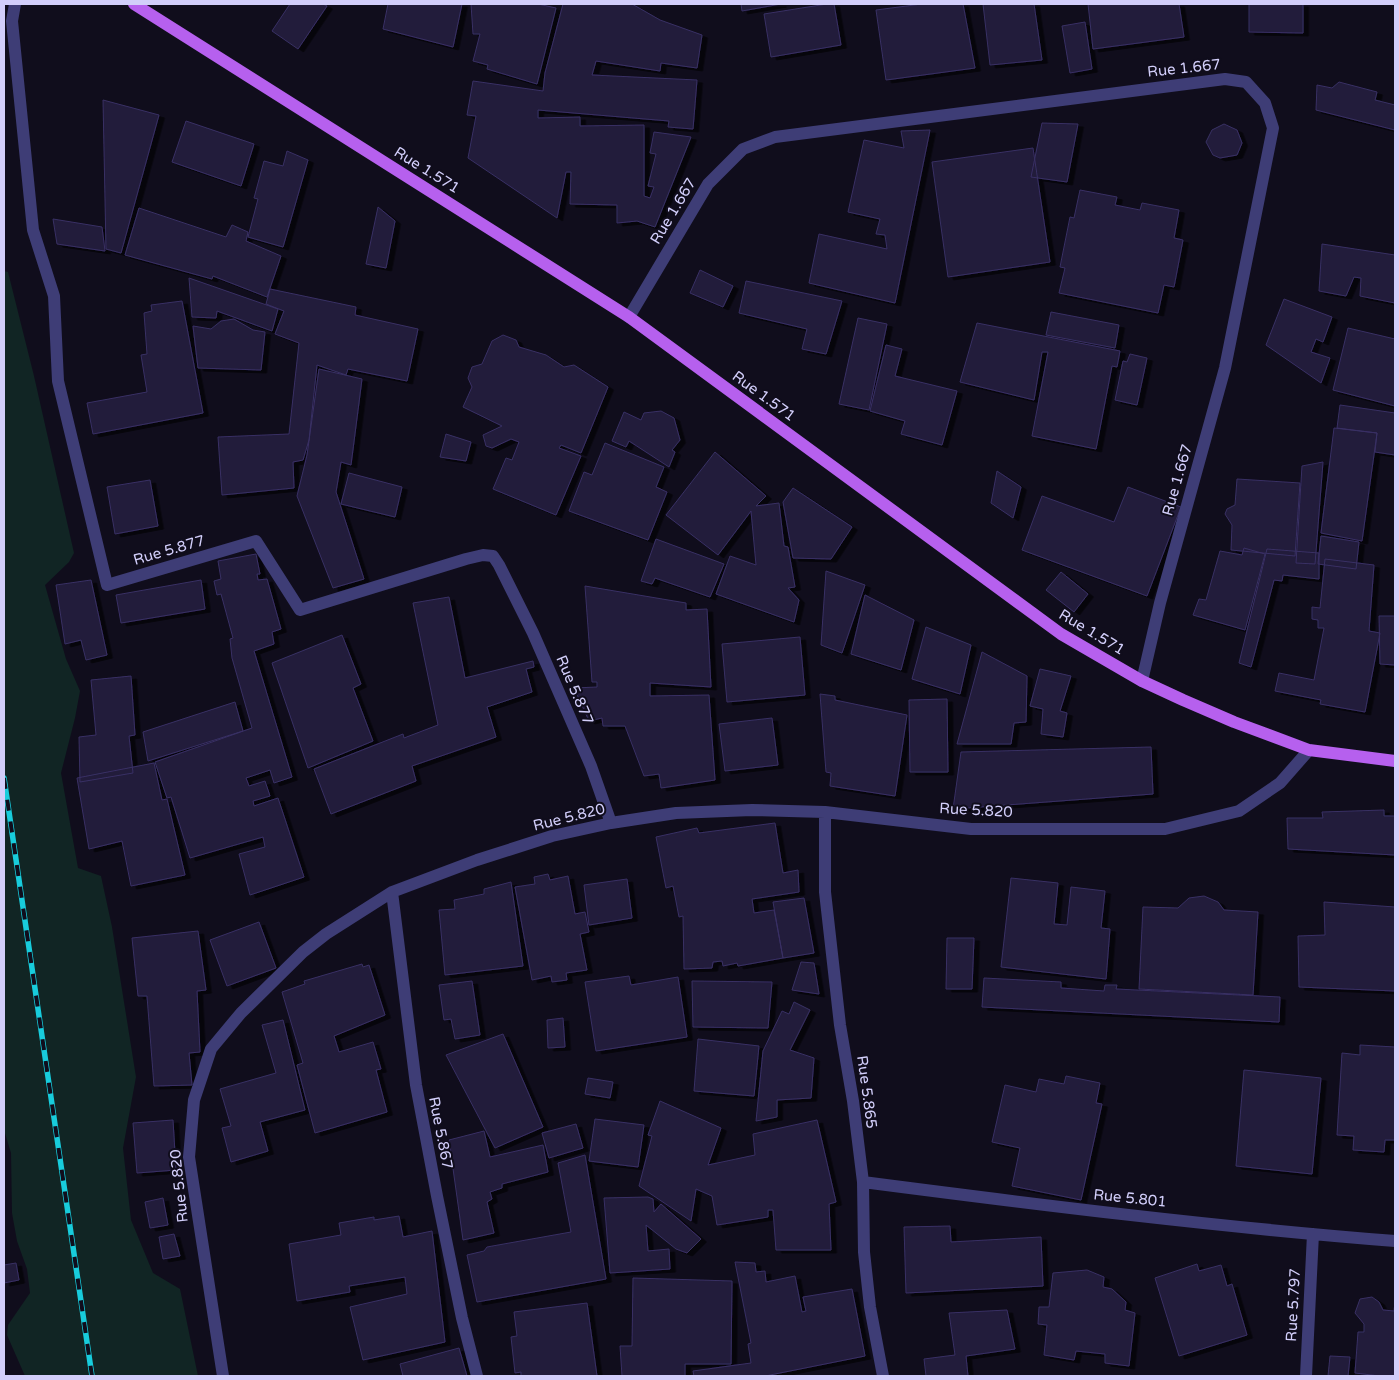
<svg xmlns="http://www.w3.org/2000/svg" width="1399" height="1380" viewBox="0 0 1399 1380" font-family="'Varela Round',sans-serif">
<defs>
<filter id="shadow"><feDropShadow dx="5.5" dy="3" stdDeviation="0" flood-color="#0009"/></filter>
</defs>
<rect width="100%" height="100%" fill="#100d1c"/>
<path fill="#112524" d="M4 271 8 272 34 376 74 553 69 562 45 585 66 659 80 691 75 718 61 773 78 868 101 876 112 927 136 1077 123 1148 131 1220 153 1273 180 1289 198 1376H25L7 1335 8 1325 30 1293 27 1269 17 1241 12 1213 11 1153 4 1130Z"/>
<path fill="#211c3b" stroke="#393064" filter="url(#shadow)" d="M290 4H323L327 6 298 49 272 31Z
M388 4H462L453 47 383 29Z
M471 4H538L556 8 537 84 487 69 488 65 473 61 480 34H473Z
M563 4H632L660 20 702 35 697 68 661 63 660 71 596 61 592 75 697 80 693 129 668 127 669 121 538 110V118L580 117V126L644 125V196L650 198 654 187 648 186 656 154 650 153 654 132 691 137 655 227 637 221 617 223V205L570 204 571 172H566L557 218 468 158 476 116 467 115 473 81 543 91 545 73Z
M741 4H781L742 11Z
M827 4H834L841 45 771 57 764 14Z
M922 4H963L975 68 886 80 876 10Z
M983 4H1034L1042 60 990 65Z
M1088 4H1179L1184 37 1093 49Z
M1249 4H1303V33L1249 32Z
M1085 22 1092 69 1070 73 1062 26Z
M1339 82 1377 92 1375 100 1395 105V130L1316 110 1317 85 1332 88Z
M103 100 159 115 121 253 106 249Z
M186 121 254 144 241 186 172 162Z
M1042 123 1078 124 1067 182 1031 177Z
M1224 124 1237 130 1242 143 1237 155 1220 158 1213 155 1206 142 1212 130Z
M930 130 895 303 809 283 819 234 887 249 885 235 876 234 880 219 848 212 864 140 904 148 901 131Z
M1033 148 1050 262 948 277 932 162Z
M287 151 308 160 283 247 248 237 258 199 254 198 264 161 283 166Z
M1080 190 1117 197 1115 205 1140 210 1142 203 1179 210 1174 238 1183 240 1174 287 1164 285 1158 313 1059 293 1065 268 1060 267 1070 217 1074 218Z
M378 207 395 221 386 268 366 264Z
M139 208 226 237 232 225 248 232 246 241 281 256 267 297 213 276 212 279 125 255Z
M53 219 102 227 105 251 57 244Z
M1322 244 1395 255V303L1360 296 1361 278 1354 277 1346 296 1319 291Z
M700 270 733 286 723 307 690 293Z
M189 278 278 309 272 331 217 311 216 318 192 317Z
M746 281 842 301 826 354 802 349 807 329 739 313Z
M270 289 356 307 355 315 418 329 407 381 348 369 346 375 317 365 309 440 303 460 293 462 294 488 222 495 218 437 289 434 299 343 275 334 284 311 266 304Z
M1284 299 1332 317 1323 342 1316 339 1311 352 1330 358 1321 383 1266 345Z
M182 301 203 413 93 434 87 403 147 392 141 355 147 354 144 313 152 311 151 305Z
M1051 312 1119 325 1115 348 1046 335Z
M858 318 887 324 869 410 839 404Z
M234 319 253 330 265 332 261 370 198 368 193 326 211 329 221 321Z
M977 323 1120 351 1117 367 1112 366 1096 449 1032 436 1048 352H1042L1034 400 960 382Z
M1348 328 1395 339V406L1333 390Z
M503 335 516 340 519 347 546 355 564 367 574 365 608 387 581 453 561 445 559 448 581 456 556 515 493 489 506 458 512 460 519 442 511 439 492 448 486 446 483 435 502 426 463 407 472 387 468 378 472 367 482 364 492 341Z
M886 345 902 349 895 376 957 391 942 445 901 434 905 421 870 411Z
M1130 354 1147 358 1137 405 1115 400 1123 361 1127 362Z
M319 369 362 379 351 465 341 462 336 492 364 579 333 588 297 496 307 455Z
M1340 405 1395 413V455L1375 452 1377 433 1337 428Z
M661 411 674 418 680 440 672 450 675 452 669 467 629 441 626 447 612 441 624 412 641 420 644 413Z
M1334 428 1377 433 1362 541 1321 533Z
M446 434 471 442 466 461 440 457Z
M605 443 664 467 656 487 667 492 648 540 569 511 584 472 592 475Z
M715 452 766 496 756 506 779 503 784 546 788 547 795 587 788 588 799 600 794 622 716 594 730 556 756 565 751 511 718 555 666 515Z
M1323 462 1315 564 1296 563 1302 466Z
M997 471 1021 487 1013 518 991 503Z
M349 473 402 487 395 517 341 504Z
M1237 479 1300 483 1295 556 1231 550 1232 525 1225 514 1227 509 1235 505Z
M150 480 158 526 115 534 107 487Z
M1128 487 1181 507 1147 596 1022 550 1042 496 1114 522Z
M793 488 852 527 831 559 793 558 783 502Z
M1321 536 1359 542 1356 569 1318 564Z
M656 539 724 564 710 597 655 578 652 584 641 581Z
M1244 548 1265 554 1245 630 1193 615 1199 599 1206 600 1220 551 1242 555Z
M1267 549 1319 553V579L1283 575 1282 581 1274 580 1251 667 1239 663Z
M256 554 260 574H257L258 580 267 579 281 629 272 632 274 644 254 651 292 777 274 783 270 770 246 778 249 786 265 781 270 796 253 801 254 806 278 798 304 877 250 895 239 854 265 847 263 837 190 858 171 797 167 798 155 762 252 728 232 658 230 639 233 638 221 594 217 595 214 581 221 579 218 561Z
M1325 559 1374 565 1369 631 1380 633 1365 712 1320 704 1321 700 1275 691 1279 673 1314 680 1324 628H1318V620L1312 619V607L1320 608Z
M826 571 865 585 842 653 821 645Z
M1061 572 1088 594 1074 612 1046 590Z
M91 580 107 655 86 660 81 640 65 644 56 585Z
M201 580 205 609 121 623 116 595Z
M585 586 686 603V610L707 609 711 687 650 683V696L709 695 715 780 661 788 659 774 644 776 625 726H603L602 718 589 721 574 688 597 687V682H592Z
M865 595 914 620 901 670 851 654Z
M449 597 465 678 533 661 534 667 526 669 532 692 487 707 496 737 412 766 416 781 331 814 314 769 403 734 404 738 438 725 413 603Z
M1379 616H1395V665L1380 664Z
M926 627 971 645 960 694 912 679Z
M342 635 361 684 353 688 373 741 308 768 272 663Z
M800 637 805 695 727 702 722 644Z
M982 652 1027 676 1026 722 1014 723 1011 744H957Z
M1040 669 1071 676 1060 711 1067 713 1063 737 1041 734 1043 709 1030 706Z
M131 676 135 735 129 736 133 773 80 782 79 737 96 735 91 680Z
M820 694 835 696V700L907 715 895 796 830 786 831 773 826 772Z
M947 699 948 772H910L909 700Z
M235 702 243 731 148 761 143 732Z
M772 718 778 765 725 771 719 724Z
M1151 747 1153 794 953 809 961 752Z
M154 763 162 800 167 799 185 875 131 886 122 841 89 849 77 778Z
M1384 810V816H1395V855L1288 849 1287 818H1323L1322 812Z
M775 823 783 873 798 870 799 892 752 899 754 913 774 910 783 958 738 966 737 963 723 966 722 961 713 962 712 968 684 969 683 916 679 917 673 886 666 888 656 837 697 828 699 833Z
M548 874 550 880 568 876 575 914 585 912 589 932 580 934 587 970 566 973 567 980 552 982 551 976 532 980 515 887 535 884 534 877Z
M1011 878 1058 883 1054 924 1067 925 1071 887 1105 891 1101 928 1110 929 1106 979 1001 967Z
M627 879 632 918 589 925 584 885Z
M511 882 523 966 445 975 439 910 455 909 454 900 484 894V889Z
M1204 896 1218 902 1224 910 1258 912 1253 995 1139 989 1143 907 1178 908 1189 898Z
M804 898 814 953 783 958 773 902Z
M1324 902 1395 907V991L1299 987 1298 936 1325 935Z
M259 922 276 968 227 986 210 940Z
M198 931 206 990 197 991 200 1052 189 1053 192 1085 154 1086 147 996H138L132 938Z
M947 938H974L972 989H946Z
M801 962 814 963 819 994 792 990Z
M362 964 363 967 369 965 385 1015 334 1036 339 1052 373 1042 381 1069 376 1070 387 1112 315 1133 297 1065 303 1063 282 992 305 984 304 981Z
M629 976 631 985 678 977 687 1037 596 1051 585 982Z
M984 978 1061 982V988L1104 991 1105 985H1117L1116 989 1280 997 1279 1022 982 1007Z
M472 981 480 1035 455 1039 451 1019 444 1020 439 985Z
M692 981 772 982 768 1028 693 1027Z
M794 1002 810 1010 790 1050 814 1058 811 1098 777 1100V1117L756 1121 763 1051 782 1011 789 1014Z
M563 1018 565 1047 548 1048 547 1020Z
M283 1020 305 1110 260 1122 268 1151 231 1162 222 1128 231 1126 220 1089 276 1073 262 1025Z
M503 1034 543 1127 495 1148 446 1055Z
M698 1039 759 1046 754 1096 694 1091Z
M1360 1045 1395 1047V1140H1385L1384 1152 1353 1150 1354 1136 1337 1135 1342 1053 1360 1055Z
M1244 1070 1321 1078 1312 1174 1236 1166Z
M1066 1076 1100 1083 1096 1103 1102 1104 1081 1200 1012 1186 1020 1148 992 1142 1005 1085 1036 1092 1039 1079 1064 1084Z
M588 1078 613 1082 610 1098 585 1094Z
M660 1101 721 1128 708 1165 755 1155 753 1134 817 1120 836 1202 829 1204 831 1250H776L773 1210H768V1217L717 1225 712 1196 696 1189 691 1221 639 1186 652 1136 648 1135Z
M595 1119 644 1125 638 1167 589 1161Z
M173 1120 176 1170 137 1173 133 1123Z
M576 1124 583 1148 549 1158 542 1133Z
M484 1131 490 1157 543 1145 548 1172 502 1184V1188L490 1192 492 1199 487 1202 494 1233 463 1240 449 1140Z
M585 1155 606 1279 477 1302 467 1255 484 1251 487 1247 571 1232 558 1163Z
M648 1197 653 1199 654 1212 661 1204 701 1239 687 1253 676 1249 646 1225 648 1251 669 1249 670 1269 610 1273 604 1198Z
M163 1198 168 1225 150 1228 145 1202Z
M399 1216 403 1237 432 1231 445 1342 363 1360 350 1307 407 1294 405 1277 349 1286 350 1292 297 1301 289 1244 341 1235 339 1223 374 1217V1220Z
M950 1226 951 1242 1041 1237 1043 1286 906 1293 904 1227Z
M174 1234 180 1256 163 1259 159 1237Z
M735 1262 755 1263 756 1272 765 1271 766 1282 795 1276 802 1312 806 1311 803 1297 852 1289 865 1356 765 1376H694L693 1371 751 1363 748 1344 751 1343Z
M16 1263 19 1280 4 1283V1265Z
M1197 1264 1199 1271 1221 1265 1227 1286 1232 1284 1247 1335 1179 1356 1155 1278Z
M1087 1270 1104 1277 1103 1287 1112 1289 1126 1302 1125 1310 1135 1313 1129 1366 1105 1363V1354L1076 1351 1074 1360 1044 1355 1047 1325 1038 1324 1039 1307H1049L1053 1273Z
M633 1278 732 1281 731 1364H685V1376H622L620 1346H632Z
M1372 1297 1379 1302 1383 1310 1394 1311 1395 1301V1376H1380L1355 1373 1358 1332H1364V1324L1355 1313 1360 1299Z
M587 1303 597 1376H521V1372L515 1373 511 1337 517 1336 514 1312Z
M1007 1310 1015 1349 966 1356 968 1376H926L924 1359 955 1355 949 1313Z
M459 1348 467 1376H403L400 1364Z
M1330 1356 1350 1357 1348 1376H1328Z"/>
<g fill="none" stroke-linecap="round" stroke-linejoin="round">
<path stroke="#3e3d76" stroke-width="12" d="M15 4 12 21 33 230 54 296 58 381 107 585 256 541 300 610 466 559 483 555 493 556 499 565 533 633 591 766 611 823
M629 317 708 184 743 149 775 137 1225 79 1246 82 1265 103 1273 128 1225 368 1160 603 1142 681
M825 812V892L840 1025 853 1101 863 1182 864 1252 870 1307 883 1376
M392 892 416 1085 437 1196 462 1318 477 1376
M863 1182C1040 1205 1217 1227 1395 1241
M223 1376 189 1157 194 1100 211 1049 241 1013 303 952 326 934 392 892 477 860 552 836 611 823 676 813 752 810 825 812 971 829H1165L1239 811 1280 783 1309 750
M1306 1376 1313 1234"/>
<path stroke="#b660ee" stroke-width="12" d="M134 4 629 317 1061 634 1142 681 1183 700 1234 722 1309 750 1395 761"/>
<g stroke="#18ccdc" stroke-width="5.5">
<path id="rail" d="M4 778 92 1376"/>
</g>
<use href="#rail" stroke="#100d1c" stroke-width="4" stroke-dasharray="11" stroke-linecap="butt"/>
</g>
<g text-anchor="middle" stroke-width="4" stroke-linejoin="round" paint-order="stroke">
<g font-size="15" fill="#d2cefa" stroke="#100d1c">
<text transform="translate(1184 68) rotate(-6)" y="5">Rue 1.667</text>
<text transform="translate(427 170) rotate(32)" y="5">Rue 1.571</text>
<text transform="translate(673 211) rotate(-59)" y="5">Rue 1.667</text>
<text transform="translate(764 396) rotate(36)" y="5">Rue 1.571</text>
<text transform="translate(1177 480) rotate(-74)" y="5">Rue 1.667</text>
<text transform="translate(169 550) rotate(-16)" y="5">Rue 5.877</text>
<text transform="translate(1092 632) rotate(31)" y="5">Rue 1.571</text>
<text transform="translate(575 690) rotate(67)" y="5">Rue 5.877</text>
<text transform="translate(976 810) rotate(3)" y="5">Rue 5.820</text>
<text transform="translate(569 817) rotate(-14)" y="5">Rue 5.820</text>
<text transform="translate(867 1092) rotate(82)" y="5">Rue 5.865</text>
<text transform="translate(441 1133) rotate(79)" y="5">Rue 5.867</text>
<text transform="translate(179 1186) rotate(-96)" y="5">Rue 5.820</text>
<text transform="translate(1130 1198) rotate(6)" y="5">Rue 5.801</text>
<text transform="translate(1293 1305) rotate(-87)" y="5">Rue 5.797</text>
</g>
</g>
<rect width="1399" height="1380" fill="none" stroke="#d2cefa" stroke-width="10"/>
</svg>
